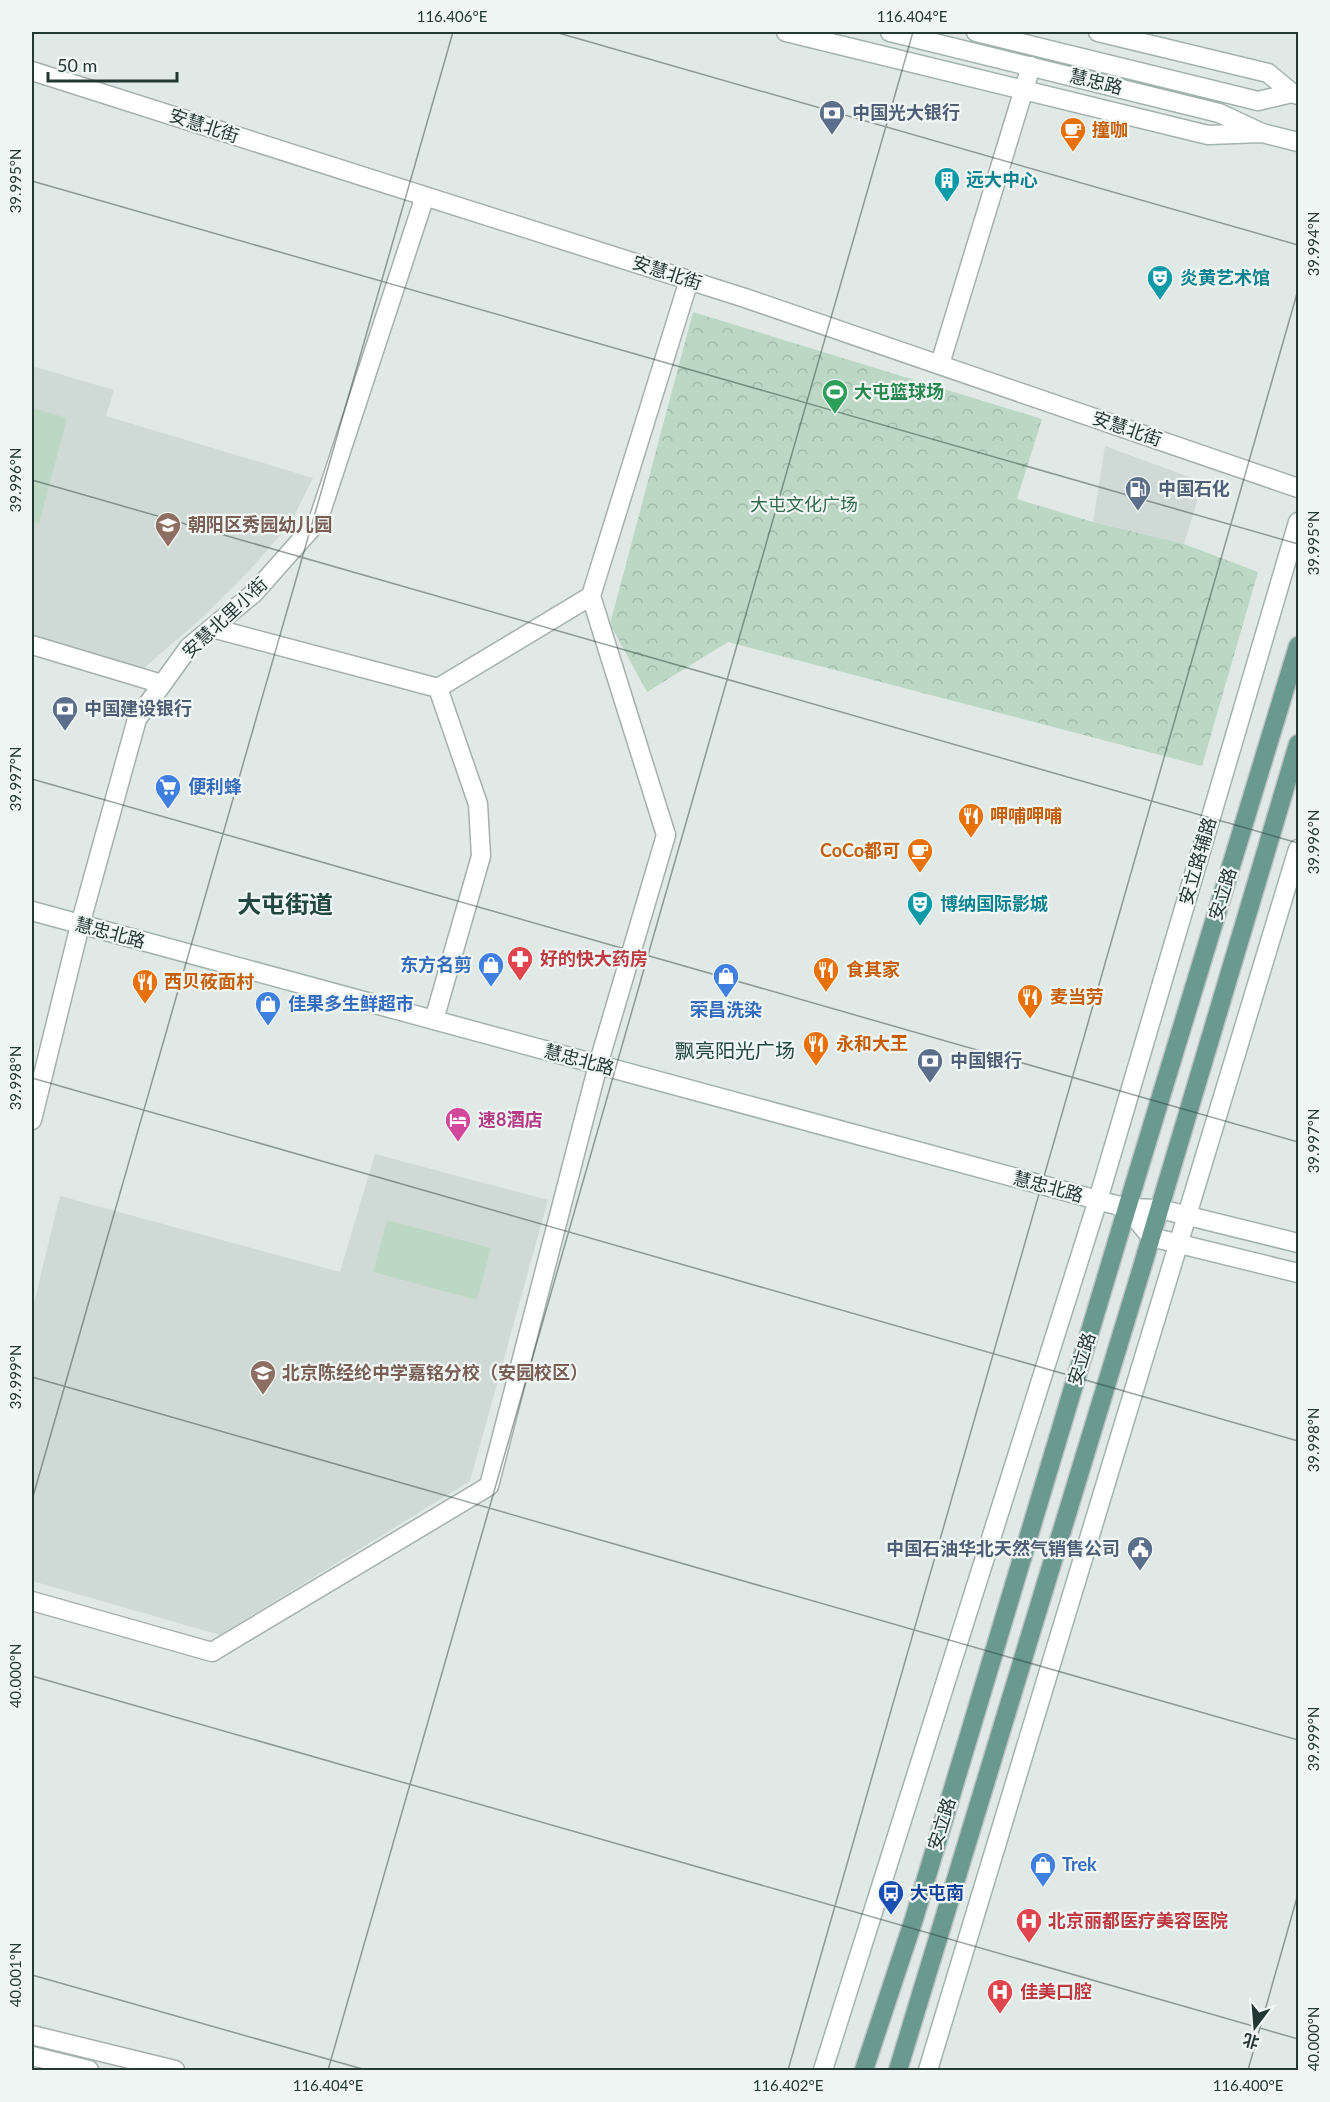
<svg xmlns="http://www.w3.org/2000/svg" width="1330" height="2102" viewBox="0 0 1330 2102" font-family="Lato,'Noto Sans SC',sans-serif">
<defs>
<pattern id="forest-crowns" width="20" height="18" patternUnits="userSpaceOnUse" patternTransform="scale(1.5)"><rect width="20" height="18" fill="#bcd8c5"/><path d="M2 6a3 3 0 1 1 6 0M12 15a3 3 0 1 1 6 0" fill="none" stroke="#a1baaa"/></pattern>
</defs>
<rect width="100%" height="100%" fill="#e0e9e6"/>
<path fill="#cfd9d5" d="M32 366 114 390 106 416 313 478 290 524 249 571 204 616 144 668 32 637Z
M1105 446 1203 482 1184 544 1093 522Z
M375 1154 548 1200 470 1481 220 1635 32 1581V1311L60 1196 340 1272Z"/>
<path fill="#bcd8c5" d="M32 408 67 418 39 524 32 522Z
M387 1220 491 1248 477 1300 373 1272Z"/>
<path fill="url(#forest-crowns)" d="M693 312 1042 419 1017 499 1093 522 1184 544 1258 572 1202 766 728 642 647 692 610 624Z"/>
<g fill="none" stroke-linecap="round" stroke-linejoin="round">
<g stroke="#a4b0ad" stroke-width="21">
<path id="street" d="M32 71 745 298 1298 488
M940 364 1031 66
M212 628 438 688 478 804 481 856 434 1020
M32 645 162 684
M438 688 591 596
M32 1120 80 925 137 719 189 647 254 593 318 521 425 196
M32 1601 212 1652 489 1486 598 1065 666 835 591 596 689 280
M32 2035 175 2070"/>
</g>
<g stroke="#a1b3ae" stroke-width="21">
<path id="secondary" d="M786 32 1208 135 1262 133
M890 32 1219 113 1262 133 1298 142
M976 32 1258 101 1292 93 1298 95
M1098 32 1268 73 1292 93
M32 911 1127 1208 1160 1209 1298 1243
M1127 1208 1151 1237 1298 1273
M32 2056 89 2070
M823 2070 1098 1200 1298 522
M928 2070 1298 849"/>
</g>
<g stroke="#bdc3c2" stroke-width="21">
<path id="primary" d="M864 2070 914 1919 1127 1208 1298 646
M898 2070 1140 1274 1298 744"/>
</g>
<use href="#street" stroke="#fff" stroke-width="18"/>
<use href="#secondary" stroke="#fff" stroke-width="18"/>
<use href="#primary" stroke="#6a9990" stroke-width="18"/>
</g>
<path fill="none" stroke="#233733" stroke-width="1.5" stroke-opacity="0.45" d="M555 32 1298 245M32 181 1298 544M32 480 1298 843M32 779 1298 1142M32 1078 1298 1441M32 1377 1298 1740M32 1500 453 32M32 1676 1298 2039M32 1975 366 2070M328 2070 913 32M788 2070 1298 290M1248 2070 1298 1894"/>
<defs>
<g id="bank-pin" transform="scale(1.35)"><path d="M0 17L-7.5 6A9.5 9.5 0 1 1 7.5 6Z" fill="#5c6f8a" stroke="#f0f6f4"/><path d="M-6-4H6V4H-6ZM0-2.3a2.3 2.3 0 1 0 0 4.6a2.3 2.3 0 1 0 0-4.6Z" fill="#fff"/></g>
<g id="cafe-pin" transform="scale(1.35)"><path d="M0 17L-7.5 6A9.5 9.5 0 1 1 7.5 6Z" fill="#e8710a" stroke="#f0f6f4"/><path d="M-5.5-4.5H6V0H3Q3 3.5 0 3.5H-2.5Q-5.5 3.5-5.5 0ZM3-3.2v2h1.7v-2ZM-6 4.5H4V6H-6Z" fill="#fff"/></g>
<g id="building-pin" transform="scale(1.35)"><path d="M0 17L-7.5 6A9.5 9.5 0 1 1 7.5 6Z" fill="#0f9aa8" stroke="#f0f6f4"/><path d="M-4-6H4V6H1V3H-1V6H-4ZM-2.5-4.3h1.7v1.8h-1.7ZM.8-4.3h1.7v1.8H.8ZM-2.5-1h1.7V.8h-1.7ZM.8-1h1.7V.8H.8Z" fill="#fff"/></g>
<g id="theatre-pin" transform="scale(1.35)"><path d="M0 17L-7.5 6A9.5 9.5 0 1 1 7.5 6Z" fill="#0f9aa8" stroke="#f0f6f4"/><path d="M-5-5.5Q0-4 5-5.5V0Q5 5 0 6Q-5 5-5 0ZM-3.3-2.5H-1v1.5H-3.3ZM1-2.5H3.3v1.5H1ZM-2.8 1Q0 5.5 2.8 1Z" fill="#fff"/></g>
<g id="stadium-pin" transform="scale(1.35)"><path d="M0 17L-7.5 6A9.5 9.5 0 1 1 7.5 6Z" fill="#2e9e5b" stroke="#f0f6f4"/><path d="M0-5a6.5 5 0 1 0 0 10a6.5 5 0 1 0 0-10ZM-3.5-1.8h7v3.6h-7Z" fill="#fff"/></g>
<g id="fuel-pin" transform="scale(1.35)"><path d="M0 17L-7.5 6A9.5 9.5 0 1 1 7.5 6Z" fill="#5c6f8a" stroke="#f0f6f4"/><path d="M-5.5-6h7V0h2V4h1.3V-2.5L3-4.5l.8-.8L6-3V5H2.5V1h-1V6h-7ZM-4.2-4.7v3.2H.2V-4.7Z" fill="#fff"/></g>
<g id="school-pin" transform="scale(1.35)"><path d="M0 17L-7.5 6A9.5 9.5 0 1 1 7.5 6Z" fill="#8d6e63" stroke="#f0f6f4"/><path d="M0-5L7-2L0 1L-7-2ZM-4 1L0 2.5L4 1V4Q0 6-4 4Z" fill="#fff"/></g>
<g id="supermarket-pin" transform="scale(1.35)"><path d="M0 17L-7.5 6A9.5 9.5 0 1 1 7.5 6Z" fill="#3f7fe0" stroke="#f0f6f4"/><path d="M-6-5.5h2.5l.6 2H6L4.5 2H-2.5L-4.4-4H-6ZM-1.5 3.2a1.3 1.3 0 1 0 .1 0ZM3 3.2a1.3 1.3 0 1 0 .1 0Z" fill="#fff"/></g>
<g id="restaurant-pin" transform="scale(1.35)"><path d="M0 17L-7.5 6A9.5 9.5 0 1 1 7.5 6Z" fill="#e8710a" stroke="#f0f6f4"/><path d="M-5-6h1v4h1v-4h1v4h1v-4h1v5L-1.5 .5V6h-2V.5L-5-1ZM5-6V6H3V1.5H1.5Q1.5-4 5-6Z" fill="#fff"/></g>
<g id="pharmacy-pin" transform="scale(1.35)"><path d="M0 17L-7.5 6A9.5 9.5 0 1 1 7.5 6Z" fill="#e0444e" stroke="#f0f6f4"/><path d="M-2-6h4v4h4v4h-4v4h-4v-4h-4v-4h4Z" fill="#fff"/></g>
<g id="shop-pin" transform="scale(1.35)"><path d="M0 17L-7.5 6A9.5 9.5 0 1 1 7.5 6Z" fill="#3f7fe0" stroke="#f0f6f4"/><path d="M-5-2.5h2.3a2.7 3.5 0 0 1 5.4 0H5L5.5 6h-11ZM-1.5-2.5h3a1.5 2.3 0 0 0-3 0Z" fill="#fff"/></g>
<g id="hotel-pin" transform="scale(1.35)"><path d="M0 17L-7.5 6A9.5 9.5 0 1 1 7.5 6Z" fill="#d1479c" stroke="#f0f6f4"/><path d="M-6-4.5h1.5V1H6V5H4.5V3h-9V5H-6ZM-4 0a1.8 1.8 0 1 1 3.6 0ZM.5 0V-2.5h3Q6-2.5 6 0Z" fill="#fff"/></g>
<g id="civic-pin" transform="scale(1.35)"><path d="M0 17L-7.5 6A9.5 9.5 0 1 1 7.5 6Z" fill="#5c6f8a" stroke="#f0f6f4"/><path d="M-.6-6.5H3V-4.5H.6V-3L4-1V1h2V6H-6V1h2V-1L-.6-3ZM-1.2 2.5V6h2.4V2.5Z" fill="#fff"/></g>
<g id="bus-pin" transform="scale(1.35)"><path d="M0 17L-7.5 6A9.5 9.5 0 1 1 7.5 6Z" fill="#1a4fb4" stroke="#f0f6f4"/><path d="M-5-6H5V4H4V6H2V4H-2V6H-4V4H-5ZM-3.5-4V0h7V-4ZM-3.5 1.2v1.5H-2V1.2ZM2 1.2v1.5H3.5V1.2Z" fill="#fff"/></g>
<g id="hospital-pin" transform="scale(1.35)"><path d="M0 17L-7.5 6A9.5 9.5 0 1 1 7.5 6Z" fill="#e0444e" stroke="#f0f6f4"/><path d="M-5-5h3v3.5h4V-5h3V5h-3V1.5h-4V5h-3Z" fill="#fff"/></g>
</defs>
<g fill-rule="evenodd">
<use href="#bank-pin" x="832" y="113"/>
<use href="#cafe-pin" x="1073" y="130"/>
<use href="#building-pin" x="947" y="180"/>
<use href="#theatre-pin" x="1160" y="278"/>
<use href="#stadium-pin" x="835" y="392"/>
<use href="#fuel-pin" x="1138" y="489"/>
<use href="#school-pin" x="168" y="525"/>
<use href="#bank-pin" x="65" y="709"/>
<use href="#supermarket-pin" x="168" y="787"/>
<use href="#restaurant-pin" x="971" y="816"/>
<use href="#cafe-pin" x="920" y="851"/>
<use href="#theatre-pin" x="920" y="904"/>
<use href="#pharmacy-pin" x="520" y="959"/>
<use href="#shop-pin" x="491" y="965"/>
<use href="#restaurant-pin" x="826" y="970"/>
<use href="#shop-pin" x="726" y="976"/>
<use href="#restaurant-pin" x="145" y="982"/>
<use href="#restaurant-pin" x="1030" y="997"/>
<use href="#shop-pin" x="268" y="1004"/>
<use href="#restaurant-pin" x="816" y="1044"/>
<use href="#bank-pin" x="930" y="1061"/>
<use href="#hotel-pin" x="458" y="1120"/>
<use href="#school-pin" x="263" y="1373"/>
<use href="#civic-pin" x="1140" y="1549"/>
<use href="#shop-pin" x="1043" y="1865"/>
<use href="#bus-pin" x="891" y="1893"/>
<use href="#hospital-pin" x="1029" y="1921"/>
<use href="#hospital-pin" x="1000" y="1992"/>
</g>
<g text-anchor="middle" stroke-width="4.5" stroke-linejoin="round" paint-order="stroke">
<g font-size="18" fill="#233733" stroke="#f0f6f4">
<text transform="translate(1096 82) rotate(14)" y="6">慧忠路</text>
<text transform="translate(204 126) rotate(18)" y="6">安慧北街</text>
<text transform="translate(667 273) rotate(18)" y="6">安慧北街</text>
<text transform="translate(1127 429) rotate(19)" y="6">安慧北街</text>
<text transform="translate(225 618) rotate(-43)" y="6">安慧北里小街</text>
<text transform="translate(1198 861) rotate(-74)" y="6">安立路辅路</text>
<text transform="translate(1223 894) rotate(-73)" y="6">安立路</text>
<text transform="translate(110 933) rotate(15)" y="6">慧忠北路</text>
<text transform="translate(579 1060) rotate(15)" y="6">慧忠北路</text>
<text transform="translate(1048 1187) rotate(15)" y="6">慧忠北路</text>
<text transform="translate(1082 1359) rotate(-73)" y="6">安立路</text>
<text transform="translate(942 1824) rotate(-73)" y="6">安立路</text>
</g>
<g font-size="18" font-weight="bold" fill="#4e5e75" stroke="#f0f6f4" text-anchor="start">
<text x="852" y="119">中国光大银行</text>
<text x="1158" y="495">中国石化</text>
<text x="84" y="715">中国建设银行</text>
<text x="950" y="1067">中国银行</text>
<text x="1120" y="1555" text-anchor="end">中国石油华北天然气销售公司</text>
</g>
<g font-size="18" font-weight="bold" fill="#c56008" stroke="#f0f6f4" text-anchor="start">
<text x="1092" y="136">撞咖</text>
<text x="990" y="822">呷哺呷哺</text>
<text x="900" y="857" text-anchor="end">CoCo都可</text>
<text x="846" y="976">食其家</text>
<text x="164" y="988">西贝莜面村</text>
<text x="1050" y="1003">麦当劳</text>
<text x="836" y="1050">永和大王</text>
</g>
<g font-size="18" font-weight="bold" fill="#0d838f" stroke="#f0f6f4" text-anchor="start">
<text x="966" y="186">远大中心</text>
<text x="1180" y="284">炎黄艺术馆</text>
<text x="940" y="910">博纳国际影城</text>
</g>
<g font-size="18" font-weight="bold" fill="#27864d" stroke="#f0f6f4" text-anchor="start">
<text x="854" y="398">大屯篮球场</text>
</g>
<g font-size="18" fill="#32694b" stroke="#f0f6f4">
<text x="804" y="511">大屯文化广场</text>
</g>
<g font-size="18" font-weight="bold" fill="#785e54" stroke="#f0f6f4" text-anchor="start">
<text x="188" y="531">朝阳区秀园幼儿园</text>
<text x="282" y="1379">北京陈经纶中学嘉铭分校（安园校区）</text>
</g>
<g font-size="18" font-weight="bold" fill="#366cbe" stroke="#f0f6f4" text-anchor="start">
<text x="188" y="793">便利蜂</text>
<text x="472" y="971" text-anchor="end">东方名剪</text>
<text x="288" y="1010">佳果多生鲜超市</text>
<text x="726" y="1016" text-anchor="middle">荣昌洗染</text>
<text x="1062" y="1871">Trek</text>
</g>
<g font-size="18" font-weight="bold" fill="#be3a42" stroke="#f0f6f4" text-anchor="start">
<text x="540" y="965">好的快大药房</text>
<text x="1048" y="1927">北京丽都医疗美容医院</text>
<text x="1020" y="1998">佳美口腔</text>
</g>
<g font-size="18" font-weight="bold" fill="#b23c85" stroke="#f0f6f4" text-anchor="start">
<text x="478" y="1126">速8酒店</text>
</g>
<g font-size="18" font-weight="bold" fill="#164399" stroke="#f0f6f4" text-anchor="start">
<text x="910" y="1899">大屯南</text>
</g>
<g font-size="20" fill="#224740" stroke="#f0f6f4">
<text x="735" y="1058">飘亮阳光广场</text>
</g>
<g font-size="24" font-weight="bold" fill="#224740" stroke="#f0f6f4">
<text x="285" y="913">大屯街道</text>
</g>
</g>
<rect width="1330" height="2102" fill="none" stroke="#f0f6f4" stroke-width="66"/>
<g transform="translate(1255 2027) rotate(196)" stroke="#f0f6f4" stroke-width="4.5" paint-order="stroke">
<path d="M0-4.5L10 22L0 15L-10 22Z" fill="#233733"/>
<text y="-9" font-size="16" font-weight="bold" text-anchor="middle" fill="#233733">北</text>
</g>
<path d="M48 72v9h129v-9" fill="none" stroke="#233733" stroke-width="3"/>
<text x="57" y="72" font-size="18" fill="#233733" stroke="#f0f6f4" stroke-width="4.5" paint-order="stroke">50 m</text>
<rect x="33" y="33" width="1264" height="2036" fill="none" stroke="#233733" stroke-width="2"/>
<g font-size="15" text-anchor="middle" fill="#233733">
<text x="452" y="22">116.406°E</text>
<text x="912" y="22">116.404°E</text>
<text transform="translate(16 181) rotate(-90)" y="5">39.995°N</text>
<text transform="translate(1314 244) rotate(-90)" y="5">39.994°N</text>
<text transform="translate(16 480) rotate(-90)" y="5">39.996°N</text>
<text transform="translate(1314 543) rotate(-90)" y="5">39.995°N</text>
<text transform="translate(16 779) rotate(-90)" y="5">39.997°N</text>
<text transform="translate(1314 842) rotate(-90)" y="5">39.996°N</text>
<text transform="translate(16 1078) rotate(-90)" y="5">39.998°N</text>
<text transform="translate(1314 1141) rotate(-90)" y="5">39.997°N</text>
<text transform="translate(16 1377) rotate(-90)" y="5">39.999°N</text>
<text transform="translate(1314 1440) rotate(-90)" y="5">39.998°N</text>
<text transform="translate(16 1676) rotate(-90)" y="5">40.000°N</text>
<text transform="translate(1314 1739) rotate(-90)" y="5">39.999°N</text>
<text transform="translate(16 1975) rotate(-90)" y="5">40.001°N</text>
<text transform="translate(1314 2039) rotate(-90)" y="5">40.000°N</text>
<text x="328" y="2091">116.404°E</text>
<text x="788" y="2091">116.402°E</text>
<text x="1248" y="2091">116.400°E</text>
</g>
</svg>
